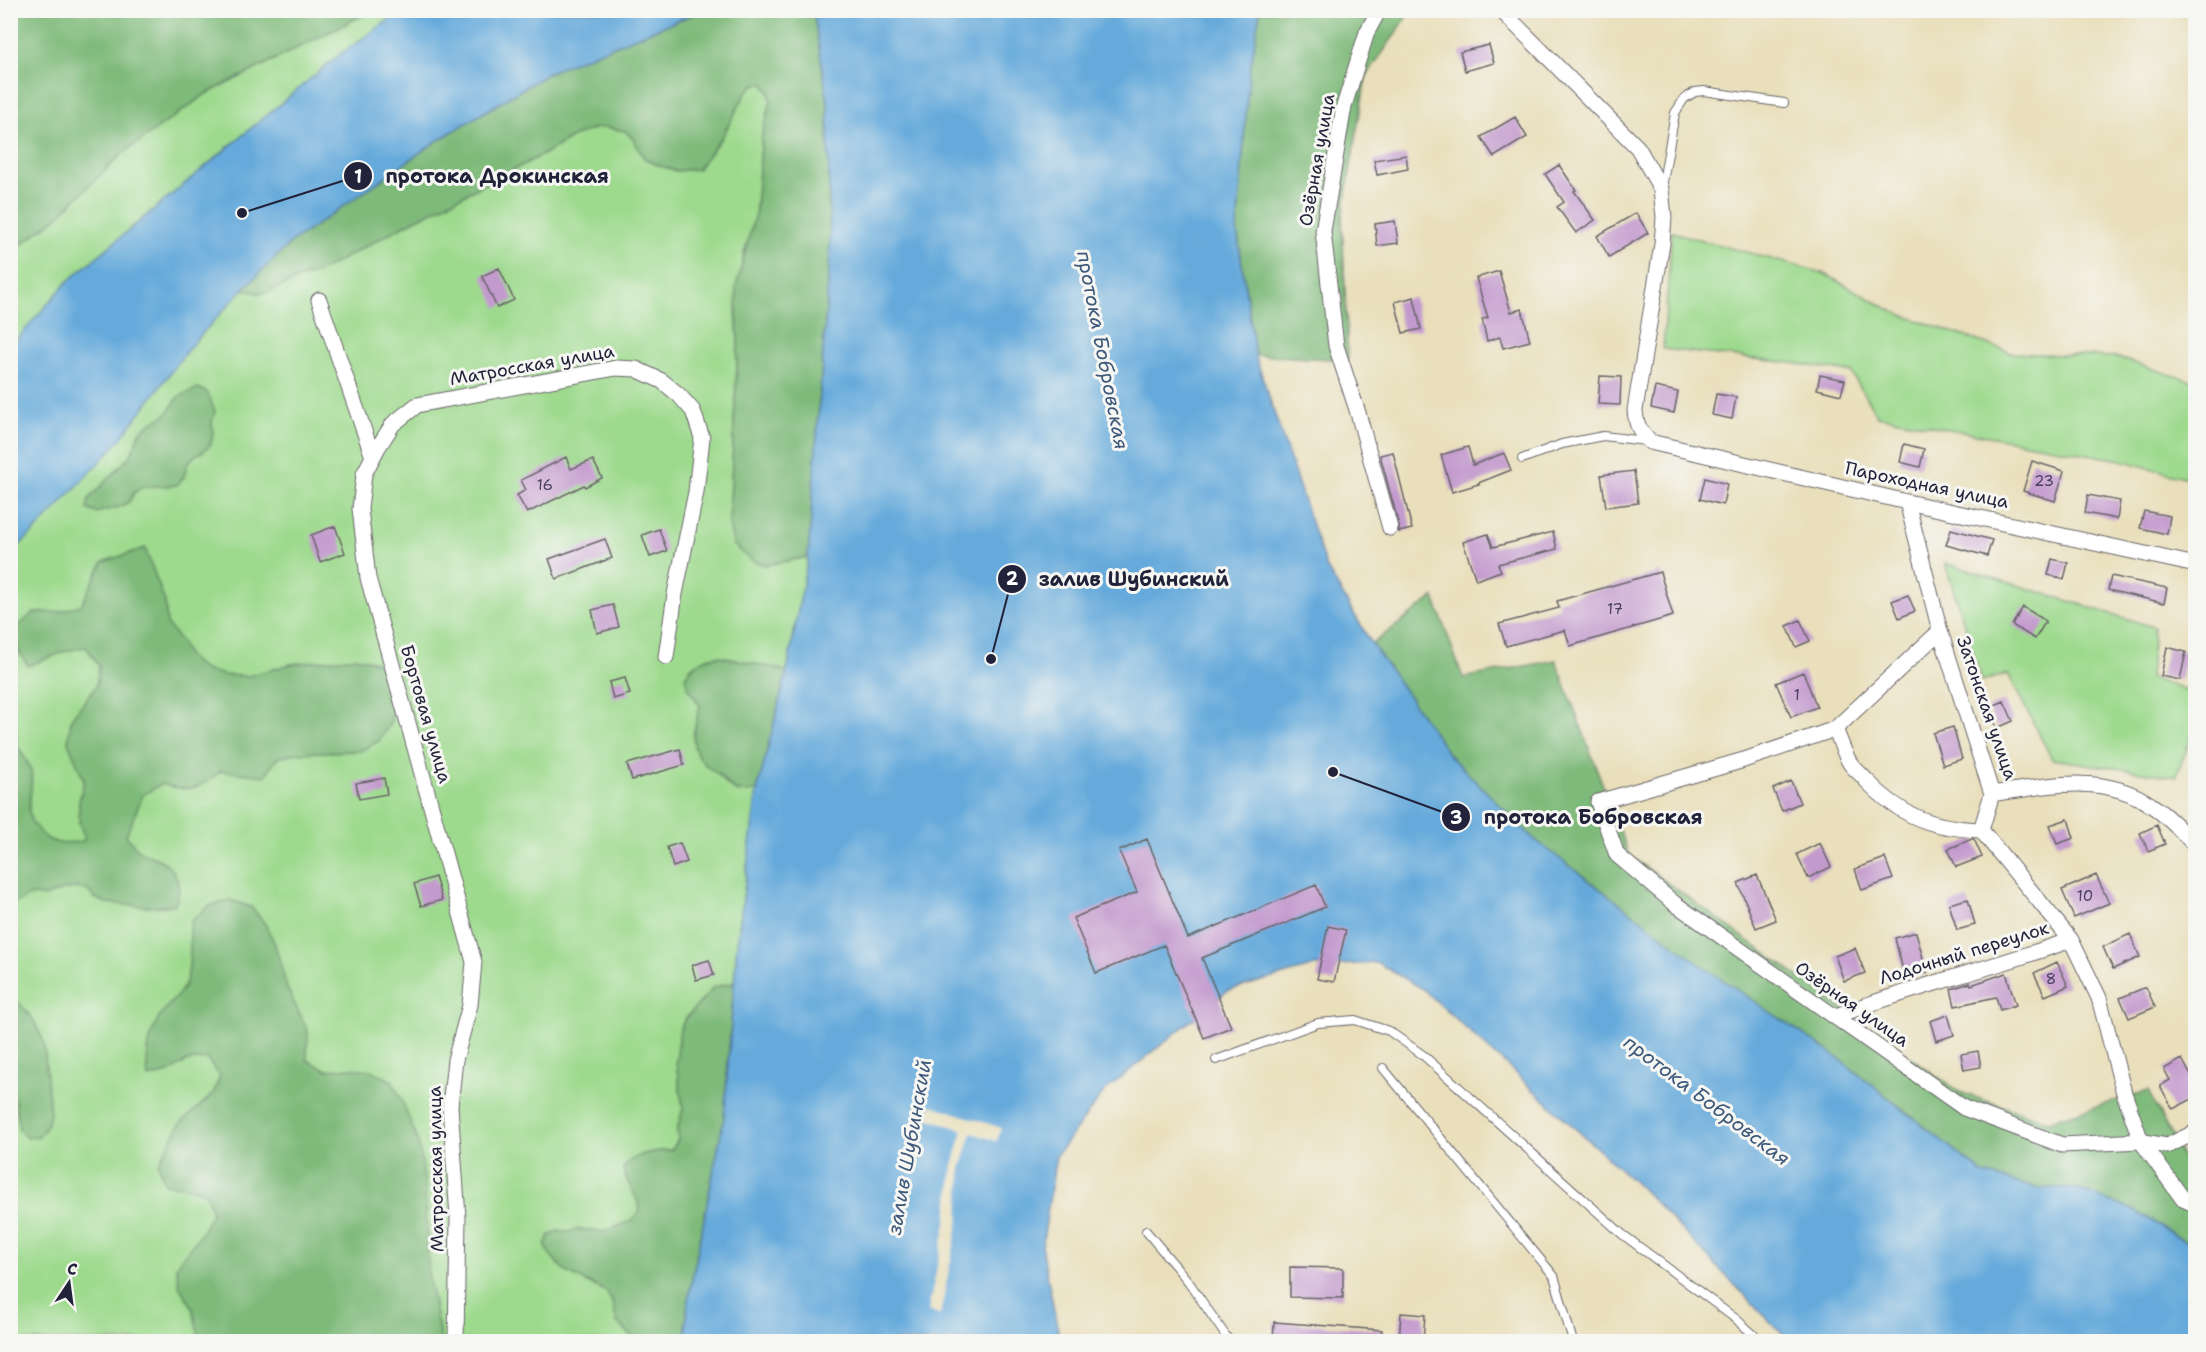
<svg xmlns="http://www.w3.org/2000/svg" width="2206" height="1352" viewBox="0 0 2206 1352" font-family="'Shantell Sans',sans-serif">
<rect width="100%" height="100%" fill="#f6f6f2"/>
<filter id="ink" filterUnits="userSpaceOnUse"><feTurbulence type="fractalNoise" baseFrequency=".0167" numOctaves="2"/><feDisplacementMap in="SourceGraphic" scale="12" xChannelSelector="R" yChannelSelector="G"/><feConvolveMatrix kernelMatrix="1 2 1 2 8 2 1 2 1" color-interpolation-filters="sRGB"/></filter>
<filter id="wash" filterUnits="userSpaceOnUse"><feTurbulence type="fractalNoise" baseFrequency=".008" numOctaves="4" result="noise"/><feDisplacementMap in="SourceGraphic" scale="24" xChannelSelector="R" yChannelSelector="G"/><feGaussianBlur stdDeviation="1.35" result="paint"/><feColorMatrix in="noise" values="0 0 0 0 0 0 0 0 0 0 0 0 0 0 0 0 0 1.4 0 .05"/><feComposite in="paint" operator="in"/></filter>
<g filter="url(#wash)">
<rect width="100%" height="100%" fill="#e9dfbb"/>
<path fill="#9eda8e" stroke="#607e64" stroke-width="1.5" d="M371 11H402L339 55 68 281 11 346V252L55 219 122 154 206 94Z
M763 83 769 91 771 101 761 144 755 222 744 252 736 309 738 343 729 524 766 565 808 557 787 671 719 656 709 657 690 668 688 687 700 706 693 736 706 766 715 771 729 787 738 792 757 791 737 944 734 983 714 987 686 1018 676 1062 683 1109 677 1130 678 1140 672 1150C653 1152 634 1152 623 1169 627 1185 638 1195 640 1211L633 1220 613 1229 601 1232 579 1229 569 1232 558 1231 585 1282 606 1291 612 1301 617 1322 633 1337 642 1341H11L10 553 36 530 119 441 189 348 243 289 258 293 268 292 298 279 319 272 403 226 542 155 574 136 593 129 604 127 626 131 633 139 644 158 676 171 698 169 723 135 746 93 753 85Z
M1672 232 1823 273 1894 312 2013 353 2115 357 2195 382V480L2120 460 1877 416 1851 372 1792 363 1663 349Z
M1945 563 2154 627 2150 678 2186 690 2195 672V727L2176 777 2052 759 2008 674 1982 681Z"/>
<path fill="#7eba79" stroke="#506e5a" stroke-width="1.5" d="M11 10H371V11L206 94 122 154 55 219 11 252Z
M701 11H809L814 16 828 103 830 255 808 557 766 565 757 563 748 558 733 544 729 524 738 343 736 287 756 210 762 134 771 101 769 91 763 83 753 85 746 93 723 135 698 169 676 171 655 164 644 158 633 139 625 131 604 127 593 129 574 136 542 155 403 226 319 272 298 279 268 292 258 293 243 289 292 242 437 141 552 71Z
M1260 11H1411L1366 77 1342 217 1348 360 1255 355 1237 230 1249 75Z
M198 388 207 392 215 411 212 422 213 433 211 444 204 451 194 456 187 465 184 477 177 485 143 487 134 493 129 502 119 507 96 513 87 509 89 499 131 455 139 434 147 425 166 415 178 397Z
M145 548 165 602 167 624 181 642 188 656 204 670 225 675 248 676 291 664 356 657 379 663 392 681 395 702 390 724 379 741 360 751 297 753 277 758 265 776 221 771C198 790 190 793 161 784L143 795 126 836C132 842 136 849 143 853 147 856 152 856 156 858 176 866 185 887 174 905L153 907 106 903 95 898 87 890 77 888 66 889 44 897 34 895 24 898 11 905 10 718 16 723 17 745 29 765 32 776 29 810 31 821 38 830 48 839 58 843 81 842 85 838 79 823V802L84 780 68 742 71 719 96 686 99 666 86 647 66 651 28 666 17 649V627L33 613 58 612 81 605 103 562Z
M1434 597 1463 678 1556 660 1629 855 1959 1092 2048 1121 2148 1091 2195 1183V1247L2135 1211 2078 1189 2036 1188 1984 1174 1837 1057 1702 966 1534 839 1450 756 1372 644Z
M720 656 787 671 757 791C732 793 736 792 720 776 715 771 709 769 705 764 686 748 695 726 700 706L688 687 685 677C693 663 704 657 720 656Z
M230 900 251 907 265 924 275 944 287 988 308 1031 307 1060 327 1070 351 1068 372 1070 392 1081 402 1100 418 1142 422 1163 425 1187 429 1279 441 1341H200L192 1306 180 1288 176 1267C188 1249 203 1234 212 1213L206 1193 185 1186 165 1184 158 1164 180 1124 213 1094 220 1076 207 1059 187 1061 169 1073 148 1078C145 1052 149 1029 166 1008 172 1001 180 994 184 986 193 968 188 941 191 921L209 906Z
M734 983 724 1118 688 1300 685 1341H642L633 1337 617 1322 612 1301 606 1291 566 1272 550 1255 545 1245 549 1236 558 1231 569 1232 579 1229 601 1232 612 1229 633 1220 640 1211C638 1195 627 1185 623 1169 634 1152 653 1152 672 1150L678 1140 677 1130 683 1109 676 1062 680 1028 686 1018 714 987Z
M10 993 33 1019 44 1042 50 1114 47 1126 39 1136 27 1138 19 1130 15 1100 11 1092Z"/>
<path fill="#66aadb" stroke="#44668b" stroke-width="1.5" d="M402 11H701L552 71 437 141 292 242 243 289 189 348 119 441 36 530 11 553V346L68 281 339 55Z
M809 11H1260L1249 75 1237 230 1255 355 1326 567 1372 644 1450 756 1534 839 1702 966 1837 1057 1984 1174 2036 1188 2078 1189 2135 1211 2195 1247V1341H1789L1645 1192 1424 990 1378 963 1315 966 1227 991 1105 1091 1056 1156 1042 1248 1060 1341 685 1342 688 1300 724 1118 737 944 757 791 787 671 808 557 830 255 828 103 814 16Z"/>
<path fill="#e9dfbb" d="M931 1105 1001 1128 997 1141 972 1133 961 1168 959 1219 940 1315 928 1311 947 1219 953 1166 963 1130 927 1118Z"/>
<g id="blocks">
<path fill="#c39acd" d="M1489 45 1494 63 1465 71 1460 52Z
M1515 117 1527 137 1494 157 1481 137Z
M1406 155 1408 169 1377 175 1374 160Z
M1559 165 1576 190 1574 191 1595 220 1576 233 1557 207 1564 202 1545 174Z
M1636 213 1648 233 1609 257 1597 236Z
M1395 221 1398 243 1377 246 1375 224Z
M499 268 514 300 497 308 482 276Z
M1499 271 1511 312 1522 309 1530 341 1503 348 1500 337 1487 341 1482 319 1488 318 1476 278Z
M1414 297 1421 329 1403 333 1395 302Z
M1820 375 1845 380 1841 395 1817 389Z
M1600 376 1621 377 1620 405 1598 404Z
M1655 387 1678 392 1674 413 1651 408Z
M1716 394 1736 397 1732 419 1712 415Z
M1904 444 1924 449 1920 467 1900 462Z
M1468 447 1473 465 1504 453 1511 470 1478 483 1479 484 1452 492 1441 455Z
M1393 452 1412 529 1399 532V525L1380 455Z
M566 457 571 469 593 460 602 478 585 487 584 485 527 513 517 495 526 490 521 480Z
M2032 461 2064 471 2055 501 2023 491Z
M1634 471 1638 503 1606 507 1601 475Z
M1705 478 1727 484 1723 505 1700 499Z
M2088 495 2120 501 2117 519 2085 513Z
M2144 511 2170 516 2167 534 2140 528Z
M335 526 345 553 320 562 311 535Z
M659 529 667 551 650 557 642 535Z
M1951 529 1992 540 1987 556 1946 545Z
M1553 532 1557 549 1498 564 1501 571 1476 580 1463 542 1488 534 1493 547Z
M605 539 612 558 556 579 549 559Z
M2052 559 2068 563 2064 579 2048 575Z
M1660 572 1673 616 1570 646 1565 630 1506 646 1499 624 1559 608 1557 601Z
M2111 576 2167 588 2164 603 2108 590Z
M1908 595 1915 611 1899 618 1892 601Z
M613 605 619 627 597 633 592 610Z
M2023 607 2046 621 2035 639 2012 625Z
M1800 620 1810 641 1796 647 1787 626Z
M2167 647 2186 652 2180 680 2161 676Z
M1803 672 1817 707 1791 717 1776 683Z
M625 678 630 694 613 699 609 682Z
M2004 701 2013 721 1997 728 1988 708Z
M1953 727 1962 759 1943 765 1933 733Z
M680 749 684 765 632 780 627 764Z
M384 778 387 794 359 799 356 783Z
M1791 781 1800 803 1782 811 1773 789Z
M2068 819 2074 838 2057 844 2050 825Z
M2157 825 2165 844 2148 851 2140 833Z
M1147 839 1188 938 1316 885 1325 907 1202 958 1231 1027 1204 1038 1164 945 1096 973 1073 918 1137 892 1119 851Z
M1972 839H1974L1982 857 1956 867 1948 849Z
M680 843 687 862 673 867 667 847Z
M1820 843 1831 867 1808 878 1797 854Z
M1885 858 1893 879 1862 890 1855 869Z
M1757 875 1776 920 1756 928 1738 883Z
M2096 875 2109 903 2074 918 2062 890Z
M435 877 442 900 421 906 414 884Z
M1968 899 1975 925 1957 930 1949 904Z
M1328 926 1346 930 1334 982 1317 979Z
M1916 932 1927 973 1905 979 1895 938Z
M2130 934 2140 957 2113 969 2103 947Z
M1855 948 1865 973 1844 981 1835 956Z
M709 960 714 975 696 980 692 965Z
M2057 962 2068 986 2045 996 2034 973Z
M2006 973 2016 1005 2000 1010 1996 997 1955 1006 1951 989 1970 983 1971 985Z
M2146 987 2155 1007 2129 1018 2120 998Z
M1948 1015 1954 1035 1936 1041 1930 1021Z
M1978 1051 1981 1067 1964 1070 1961 1054Z
M2182 1059 2196 1085V1097L2173 1109 2160 1086 2170 1080 2164 1069Z
M1290 1267 1343 1268V1298L1290 1297Z
M1401 1313 1425 1315 1423 1341H1399Z
M1274 1322 1382 1330V1341H1273Z"/>
</g>
</g>
<g filter="url(#ink)">
<use href="#blocks" fill-opacity="0" stroke="#686468" stroke-width="1.5"/>
<g fill="none" stroke-linecap="round" stroke-linejoin="round">
<g stroke="#686468" stroke-width="10">
<path id="lane" d="M1662 188 1675 113 1684 99 1695 92 1704 91 1784 103
M1522 459 1562 444 1603 436 1646 441
M1216 1060 1318 1023 1355 1020 1389 1031 1423 1055 1622 1234 1736 1319 1762 1342
M1383 1068 1554 1276 1573 1342
M1146 1231 1188 1281 1230 1342"/>
</g>
<g stroke="#686468" stroke-width="17">
<path id="street" d="M1379 10 1367 32 1344 106 1323 231 1336 346 1358 413 1390 528
M1501 10 1638 148 1661 189 1664 217 1662 244 1635 410C1636 425 1640 432 1650 442L1907 502 2196 565
M319 300 373 457
M1907 502 1940 631 1992 794C2045 786 2104 772 2151 805 2168 816 2182 832 2196 846
M1940 631 1835 729 1744 760 1598 802 1617 855 1674 903 1964 1108 2062 1145 2141 1141 2167 1146 2196 1132
M1835 729C1840 740 1844 753 1850 763 1854 769 1861 774 1866 780 1900 816 1931 828 1981 830
M1992 794 1981 830 2071 940 2099 998 2124 1093 2141 1141 2183 1199 2196 1205
M1836 1016C1913 987 1993 968 2071 940
M456 1342 458 1217 450 1106 455 1060 470 1005 474 962 368 578 360 509 364 474 377 449 393 424 417 405 616 368 636 369 662 381 679 395 693 411 702 438 696 492 675 594 666 657"/>
</g>
<use href="#lane" stroke="#fff" stroke-width="8"/>
<use href="#street" stroke="#fff" stroke-width="15"/>
</g>
</g>
<g text-anchor="middle" stroke-width="6" stroke-linejoin="round" paint-order="stroke">
<g font-size="15" fill="#4a4060">
<text x="2044" y="486">23</text>
<text x="545" y="490">16</text>
<text x="1615" y="614">17</text>
<text x="1797" y="700">1</text>
<text x="2085" y="901">10</text>
<text x="2051" y="984">8</text>
</g>
<g font-size="18" fill="#22223b" stroke="#f6f6f2">
<text transform="translate(1317 160) rotate(-80)" y="6">Озёрная улица</text>
<text transform="translate(532 365) rotate(-10)" y="6">Матросская улица</text>
<text transform="translate(1927 485) rotate(12)" y="6">Пароходная улица</text>
<text transform="translate(1987 708) rotate(71)" y="6">Затонская улица</text>
<text transform="translate(426 714) rotate(74)" y="6">Бортовая улица</text>
<text transform="translate(1964 953) rotate(-17)" y="6">Лодочный переулок</text>
<text transform="translate(1852 1004) rotate(35)" y="6">Озёрная улица</text>
<text transform="translate(436 1169) rotate(-91)" y="6">Матросская улица</text>
</g>
<g font-size="20" font-style="italic" fill="#3d587b" stroke="#f6f6f2">
<text transform="translate(1103 350) rotate(79)" y="7">протока Бобровская</text>
<text transform="translate(1707 1100) rotate(37)" y="7">протока Бобровская</text>
<text transform="translate(909 1147) rotate(-80)" y="7">залив Шубинский</text>
</g>
</g>
<path fill="none" stroke="#22223b" stroke-width="2" d="M242 213L358 176M991 659L1012 579M1333 772L1456 817"/>
<g fill="#22223b" stroke="#f6f6f2" stroke-width="2">
<circle cx="242" cy="213" r="6"/>
<circle cx="991" cy="659" r="6"/>
<circle cx="1333" cy="772" r="6"/>
<circle cx="358" cy="176" r="15"/>
<circle cx="1012" cy="579" r="15"/>
<circle cx="1456" cy="817" r="15"/>
</g>
<g font-size="18" text-anchor="middle" font-weight="bold" fill="#fff">
<text x="358" y="183">1</text>
<text x="1012" y="585">2</text>
<text x="1456" y="824">3</text>
</g>
<g font-size="20" text-anchor="middle" font-weight="bold" fill="#22223b" stroke="#f6f6f2" stroke-width="6" stroke-linejoin="round" paint-order="stroke">
<text x="497" y="183">протока Дрокинская</text>
<text x="1134" y="586">залив Шубинский</text>
<text x="1593" y="824">протока Бобровская</text>
</g>
<rect width="2206" height="1352" fill="none" stroke="#f6f6f2" stroke-width="36"/>
<g transform="translate(69 1283) rotate(13)" stroke="#f6f6f2" stroke-width="4.5" paint-order="stroke">
<path d="M0-4.5L10 22L0 15L-10 22Z" fill="#22223b"/>
<text y="-9" font-size="16" font-weight="bold" text-anchor="middle" fill="#22223b">С</text>
</g>
</svg>
